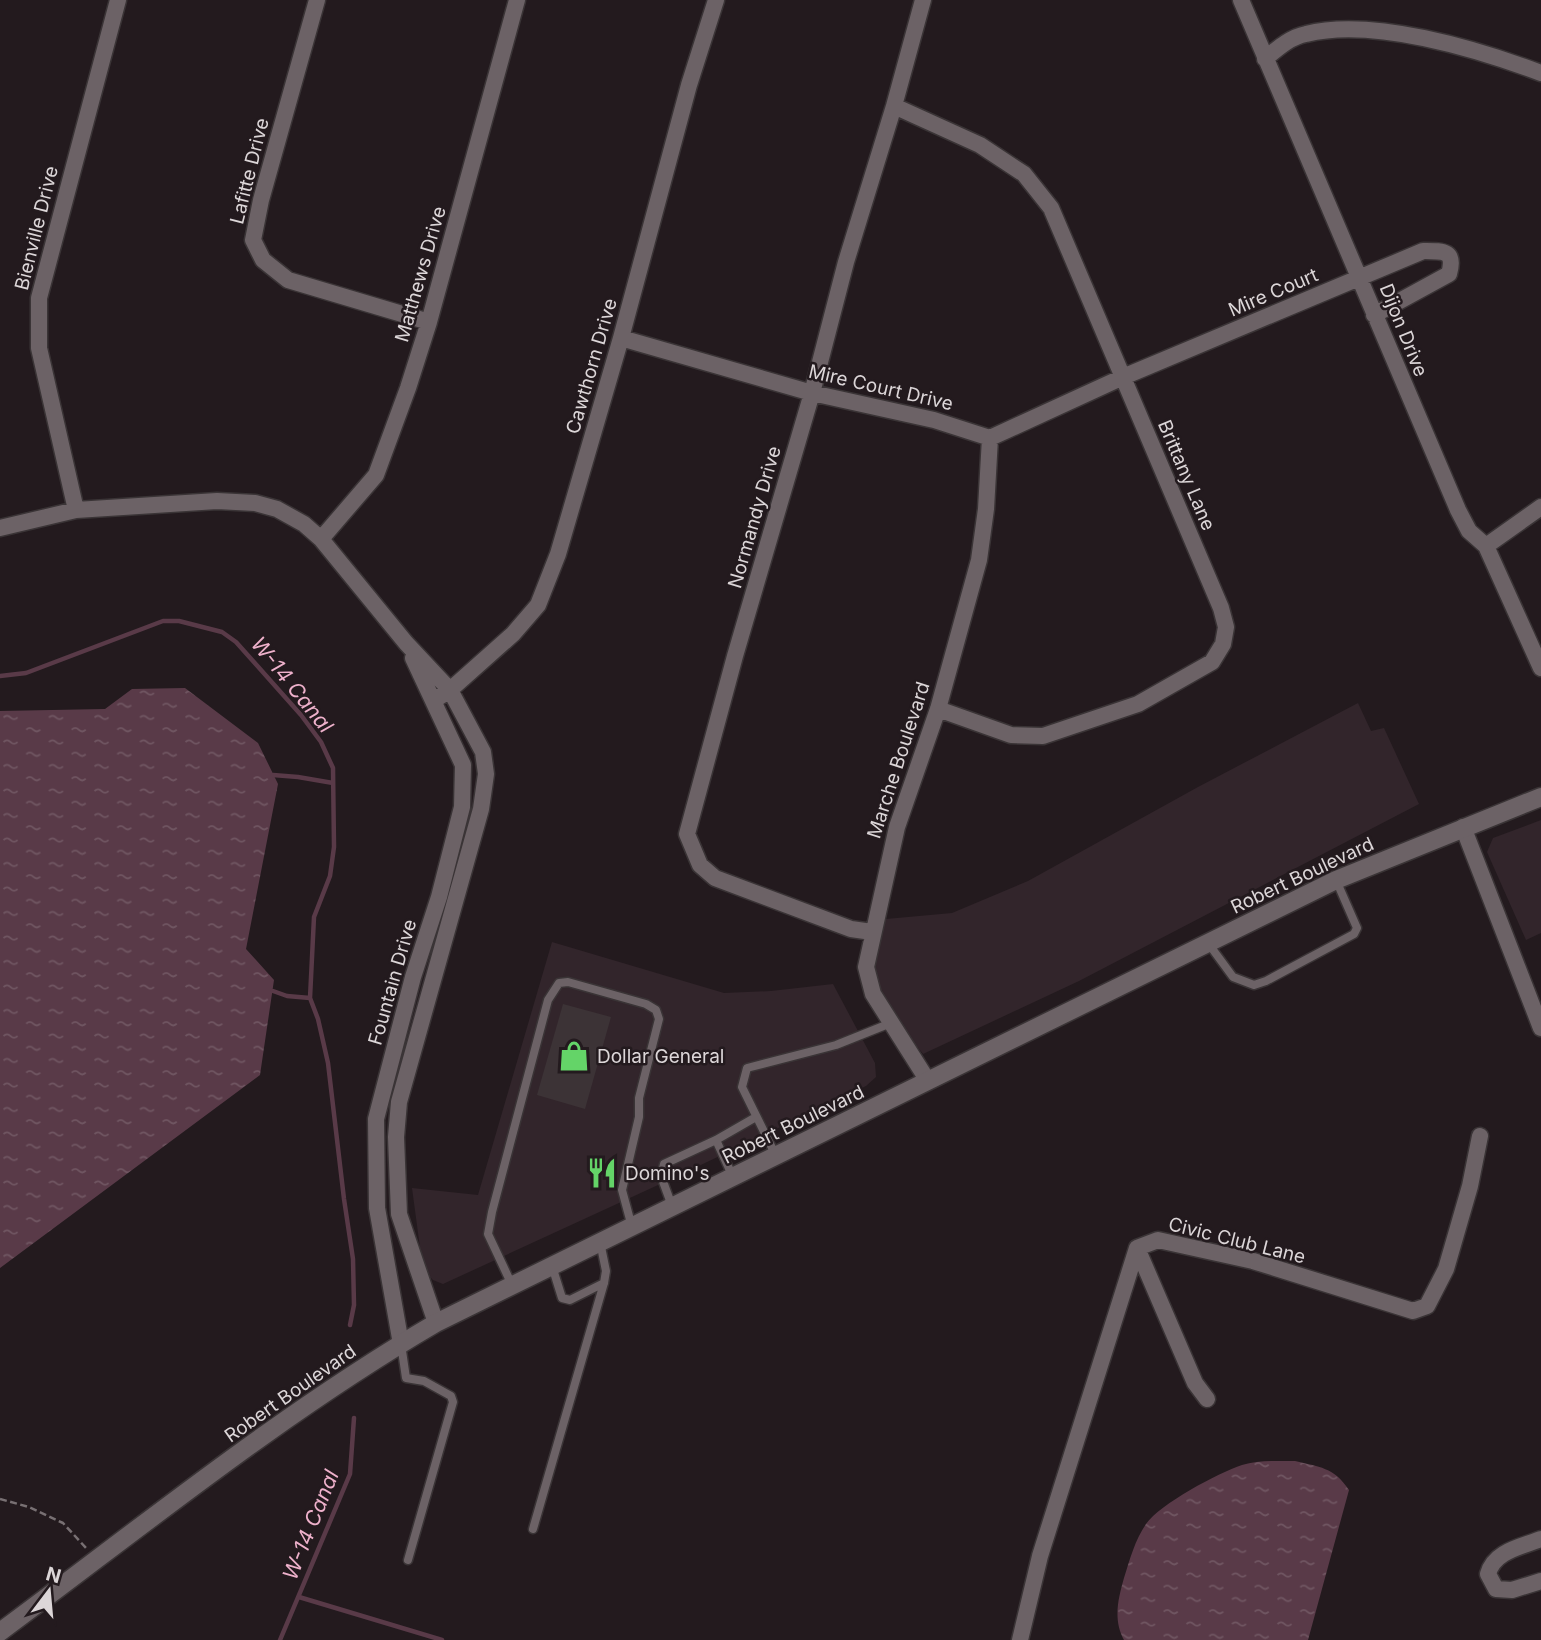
<svg xmlns="http://www.w3.org/2000/svg" width="1541" height="1640" viewBox="0 0 1541 1640" font-family="Inter,sans-serif">
<defs>
<pattern id="water-ripples" width="26" height="14" patternUnits="userSpaceOnUse" patternTransform="scale(1.75)"><rect width="26" height="14" fill="#593a48"/><path d="M2 4q2-2 4 0t4 0M15 11q2-2 4 0t4 0" fill="none" stroke="#705662"/></pattern>
</defs>
<rect width="100%" height="100%" fill="#231a1e"/>
<path fill="#32252b" d="M1358 703 1371 731 1384 728 1419 804 1079 981 923 1054 904 1030 880 992 874 969 880 932 886 919 952 913 1028 881 1198 787Z
M1541 820V933L1526 940 1487 852 1493 838Z
M552 942 724 993 771 991 833 984 875 1063 876 1077 866 1086 682 1174 443 1284 433 1280 423 1270 412 1188 478 1195Z"/>
<path fill="url(#water-ripples)" d="M185 688 258 743 278 784 246 949 274 980 260 1075 0 1268V711L105 709 132 689Z
M1295 1461C1319 1467 1334 1467 1349 1490L1308 1640H1124C1113 1620 1118 1599 1124 1578 1130 1559 1135 1540 1146 1524 1160 1504 1218 1473 1242 1465 1258 1460 1278 1461 1295 1461Z"/>
<g fill="none" stroke-linecap="round" stroke-linejoin="round">
<path stroke="#593a48" stroke-width="4.5" d="M0 676 26 673 163 621H179L222 632 236 642 301 715 321 742 333 768 334 847 330 876 314 917 310 998 318 1019 328 1063 344 1199 353 1259 354 1305 350 1325
M273 775 298 777 333 783
M273 991 287 996 310 998
M299 1597 442 1640
M280 1640 350 1474 354 1418"/>
</g>
<path fill="#3c3336" d="M563 1004 611 1017 585 1109 537 1095Z"/>
<g fill="none" stroke-linecap="round" stroke-linejoin="round">
<g stroke="#3a3436" stroke-width="11">
<path id="service" d="M1208 943 1233 977 1254 985 1266 981 1354 934 1357 928 1336 880
M716 1140 733 1177
M776 1156 742 1087 747 1068 836 1045 891 1023
M672 1206 661 1176 664 1164 716 1140 756 1117
M552 1266 562 1298 570 1300 604 1283
M512 1285 488 1234 492 1212 548 1000 559 983 568 982 646 1004 656 1010 659 1019 639 1098V1117L622 1190 632 1227
M401 1344 406 1378 424 1381 451 1396 453 1402 408 1560
M533 1529 604 1283 606 1271 600 1242"/>
</g>
<g stroke="#3a3436" stroke-width="19">
<path id="minor" d="M317 0 261 200 253 240 263 260 288 280 429 322
M1241 0 1458 510 1469 531 1486 546 1541 668
M1265 59C1277 49 1290 37 1306 34 1372 17 1477 49 1541 73
M894 106 980 145 1024 174 1051 208 1221 608 1226 627 1223 644 1212 662 1138 704 1043 736 1011 735 938 709
M621 338 812 393 934 420 990 438 1123 377 1423 251C1443 251 1456 250 1449 274L1374 315
M76 510 39 348V298L118 0
M0 528 76 510 217 501 255 503 277 509 304 524 321 539 406 643 450 690 483 752 486 774 481 809 399 1102 396 1137 399 1214 436 1323
M321 539 376 475 408 388 429 322 517 0
M1486 546 1541 507
M433 701 450 690 513 634 538 605 558 554 621 338 689 85 716 0
M1463 827 1541 1028
M872 932 851 929 715 878 700 865 687 834 735 656 812 393 846 262 894 106 923 0
M928 1081 873 994 866 967 897 827 938 709 979 560 986 509 990 438
M1137 1248 1195 1383 1207 1399
M401 1344 377 1208 376 1119 413 977 439 897 462 807 463 765 413 658
M1541 1539C1521 1547 1494 1551 1488 1574L1496 1589 1512 1590 1541 1581
M1020 1640 1040 1556 1137 1248 1158 1240 1253 1261 1413 1311 1427 1306 1446 1269 1470 1186 1480 1136"/>
</g>
<g stroke="#3a3436" stroke-width="21">
<path id="secondary" d="M0 1632C143 1526 282 1413 436 1323L1336 880 1541 797"/>
</g>
<path stroke="#787073" stroke-width="2.5" stroke-dasharray="7 3.5" stroke-linecap="butt" d="M0 1499 29 1507 63 1523 86 1548"/>
<use href="#service" stroke="#6c6266" stroke-width="8"/>
<use href="#minor" stroke="#6c6266" stroke-width="16"/>
<use href="#secondary" stroke="#6c6266" stroke-width="18"/>
</g>
<defs>
<g id="shop-bare" transform="scale(2.415)"><path d="M-5-2.5h2.3a2.7 3.5 0 0 1 5.4 0H5L5.5 6h-11ZM-1.5-2.5h3a1.5 2.3 0 0 0-3 0Z" fill="#64d468" stroke="#231a1e" stroke-width="2.5" paint-order="stroke"/></g>
<g id="restaurant-bare" transform="scale(2.415)"><path d="M-5-6h1v4h1v-4h1v4h1v-4h1v5L-1.5 .5V6h-2V.5L-5-1ZM5-6V6H3V1.5H1.5Q1.5-4 5-6Z" fill="#64d468" stroke="#231a1e" stroke-width="2.5" paint-order="stroke"/></g>
</defs>
<g fill-rule="evenodd">
<use href="#shop-bare" x="574" y="1056"/>
<use href="#restaurant-bare" x="602" y="1173"/>
</g>
<g text-anchor="middle" stroke-width="5" stroke-linejoin="round" paint-order="stroke">
<g font-size="19" fill="#dcd6d8" stroke="#231a1e">
<text transform="translate(249 171) rotate(-76)" y="7">Lafitte Drive</text>
<text transform="translate(36 228) rotate(-76)" y="7">Bienville Drive</text>
<text transform="translate(420 274) rotate(-74)" y="7">Matthews Drive</text>
<text transform="translate(1273 292) rotate(-23)" y="7">Mire Court</text>
<text transform="translate(1404 330) rotate(68)" y="7">Dijon Drive</text>
<text transform="translate(591 366) rotate(-74)" y="7">Cawthorn Drive</text>
<text transform="translate(881 387) rotate(13)" y="7">Mire Court Drive</text>
<text transform="translate(1187 475) rotate(67)" y="7">Brittany Lane</text>
<text transform="translate(754 517) rotate(-74)" y="7">Normandy Drive</text>
<text transform="translate(898 760) rotate(-72)" y="7">Marche Boulevard</text>
<text transform="translate(1302 875) rotate(-25)" y="7">Robert Boulevard</text>
<text transform="translate(392 982) rotate(-74)" y="7">Fountain Drive</text>
<text transform="translate(793 1124) rotate(-26)" y="7">Robert Boulevard</text>
<text transform="translate(1237 1240) rotate(14)" y="7">Civic Club Lane</text>
<text transform="translate(290 1393) rotate(-35)" y="7">Robert Boulevard</text>
</g>
<g font-size="19" fill="#dcd6d8" stroke="#231a1e" text-anchor="start">
<text x="597" y="1063">Dollar General</text>
<text x="625" y="1180">Domino's</text>
</g>
<g font-size="21" font-style="italic" fill="#eeb1cb" stroke="#231a1e">
<text transform="translate(292 685) rotate(51)" y="7">W-14 Canal</text>
<text transform="translate(311 1525) rotate(-68)" y="7">W-14 Canal</text>
</g>
</g>
<g transform="translate(49 1591) rotate(16)" stroke="#231a1e" stroke-width="5" paint-order="stroke">
<path d="M0-5L12 26L0 18L-12 26Z" fill="#dcd6d8"/>
<text y="-10" font-size="19" font-weight="bold" text-anchor="middle" fill="#dcd6d8">N</text>
</g>
</svg>
